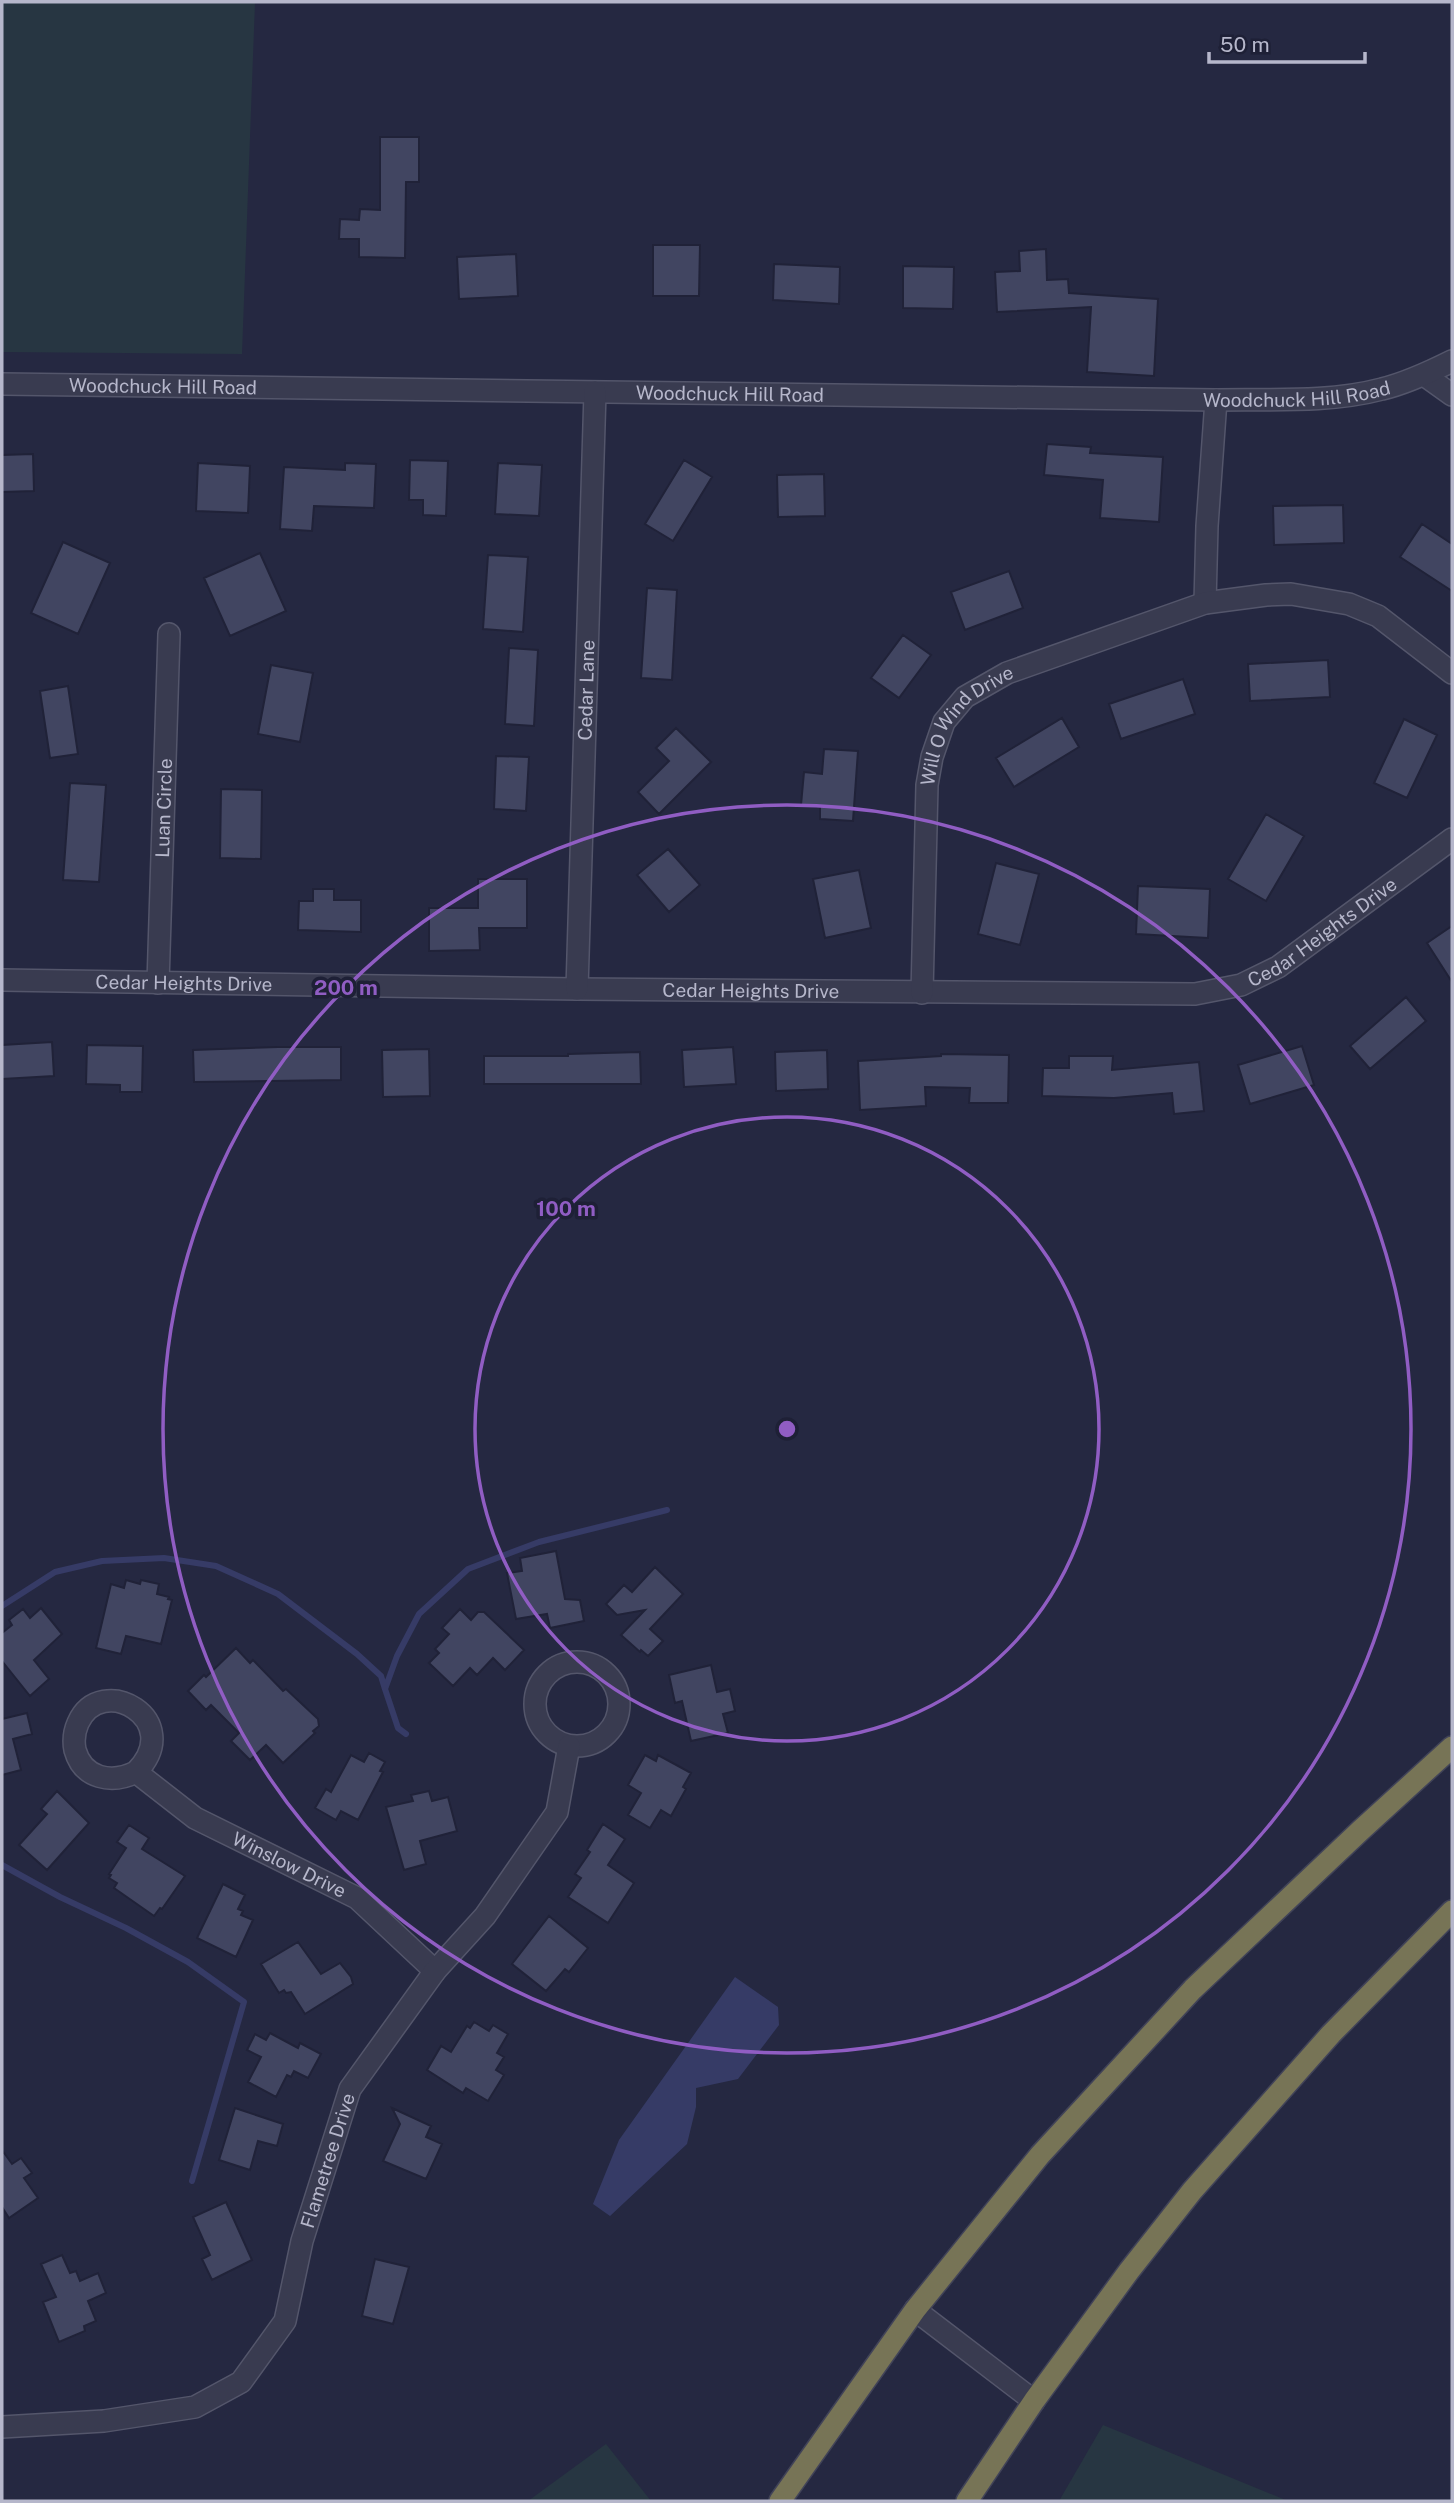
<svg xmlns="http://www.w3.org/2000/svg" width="1454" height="2503" viewBox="0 0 1454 2503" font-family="'Public Sans',sans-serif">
<rect width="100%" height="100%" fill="#252841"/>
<path fill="#273642" d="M2 2H255L242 354 2 352Z
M1103 2425 1288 2501H1059Z
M606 2444 651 2501H528Z"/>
<path fill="#363b66" d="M735 1977 778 2007 779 2025 738 2079 696 2088V2107L687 2144 610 2216 593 2204 619 2140Z"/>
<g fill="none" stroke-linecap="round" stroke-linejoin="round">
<path stroke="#363b66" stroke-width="6" d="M2 1606 55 1572 102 1561 164 1558 216 1566 278 1594 357 1654 381 1676 385 1689
M406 1734 398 1728 385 1689 397 1656 419 1614 468 1569 539 1542 667 1510
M2 1865 60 1897 126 1928 188 1962 244 2002 192 2181"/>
</g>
<path fill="#414561" stroke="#202238" stroke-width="2" d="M380 137H419V182H406L405 258 359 257V239H339L340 219 359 220 360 209 380 210Z
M653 245H700L699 296H653Z
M1046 249 1047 280 1068 279 1069 293 1158 299 1154 376 1087 372 1091 307 997 312 995 272 1020 271 1019 251Z
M516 254 518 296 459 299 457 257Z
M774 264 840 267 839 304 773 300Z
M903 266 954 267 953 309 903 308Z
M1047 444 1091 447 1090 453 1163 457 1159 522 1100 518 1103 480 1044 475Z
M33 454 34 491 2 492V455Z
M410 460 448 461 446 516 423 515V500H409Z
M684 460 712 477 673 541 645 524Z
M198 463 250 466 248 513 196 511Z
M345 463 376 464 374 508 314 506 312 531 280 529 284 467 345 470Z
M498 463 542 465 539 516 495 514Z
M824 474 825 516 778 517 777 475Z
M1343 505 1344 543 1274 545 1273 506Z
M1422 524 1452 544V591L1400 557Z
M63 542 110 563 78 634 31 613Z
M260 553 286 611 230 636 204 578Z
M488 555 528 557 523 632 483 629Z
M1009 571 1023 608 965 630 951 592Z
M647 588 677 590 672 680 641 678Z
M903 635 931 655 899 698 871 678Z
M509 648 538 650 534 726 505 724Z
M1328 660 1330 697 1250 701 1248 664Z
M271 665 313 673 300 742 258 734Z
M1183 679 1195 714 1121 739 1109 704Z
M68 686 78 754 50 758 40 691Z
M1062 718 1079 747 1014 787 996 758Z
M1404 719 1437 735 1407 798 1374 783Z
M676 728 711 762 659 814 638 792 669 761 656 748Z
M824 749 858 751 853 821 820 819V806L801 805 804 772 822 774Z
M496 756 529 757 526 811 494 809Z
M70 783 106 785 99 882 63 880Z
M221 789 262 790 261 859 220 858Z
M1266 814 1304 836 1266 901 1228 879Z
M668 849 700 885 669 912 637 875Z
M996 863 1039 874 1020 945 978 934Z
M859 870 871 928 825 938 813 879Z
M478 879H527V928H479L480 950 429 951V908H478Z
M1138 886 1210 889 1208 938 1136 934Z
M313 889H334V900H361V932L298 930 299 901H313Z
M1452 926V982L1427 943Z
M1406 997 1426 1021 1370 1069 1350 1046Z
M52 1042 54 1076 2 1079V1045Z
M87 1045 143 1046 142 1092H120V1085L86 1084Z
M1302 1046 1314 1085 1250 1104 1238 1065Z
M278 1047H341V1080L194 1082 193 1050Z
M733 1047 736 1084 684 1087 682 1050Z
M429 1049 430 1096 383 1097 382 1050Z
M827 1050 828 1089 776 1091 775 1052Z
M640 1052 641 1084H484V1056H568V1054Z
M941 1054 1009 1055 1008 1103H969L970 1088 925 1087 926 1106 860 1110 858 1061 941 1056Z
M1069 1056H1113L1112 1070 1199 1062 1204 1111 1174 1114 1172 1093 1114 1098 1042 1096 1043 1068H1069Z
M556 1551 565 1599 580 1600 584 1621 550 1628 547 1614 516 1619 507 1573 522 1571 520 1558Z
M655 1567 683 1594 650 1629 663 1641 648 1656 641 1650 640 1652 621 1635 645 1610 617 1615 606 1604 624 1585 632 1592Z
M126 1580 140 1584 141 1580 159 1584 157 1594 169 1597 168 1599 172 1600 161 1644 126 1636 121 1654 96 1648 111 1584 124 1588Z
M41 1608 62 1634 34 1660 49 1679 30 1696 2 1661V1633L12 1625 9 1620 23 1609 30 1618Z
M460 1609 471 1620 478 1612H484L524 1650 505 1670 493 1658 477 1675 470 1668 453 1686 429 1663 439 1653 435 1649 449 1634 442 1628Z
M236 1648 250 1663 253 1660 283 1691 286 1689 318 1719 319 1726 313 1731 315 1733 283 1763 266 1745 250 1760 231 1741 239 1733 211 1705 206 1710 188 1691 204 1675 206 1677Z
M711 1665 717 1692 730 1689 735 1711 723 1714 728 1733 691 1741 682 1701 675 1703 669 1675Z
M27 1713 32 1734 13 1739 21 1770 2 1775V1719Z
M369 1753 385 1762 380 1771 383 1772 358 1820 341 1811 336 1820 315 1808 326 1789 331 1792 351 1755 364 1762Z
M645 1755 656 1761 658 1755 691 1773 683 1787 686 1789 671 1816 661 1810 650 1828 628 1815 641 1793 628 1785Z
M57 1791 89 1823 47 1870 19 1845 47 1814 41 1809Z
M429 1791 432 1801 448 1797 457 1831 420 1841 426 1864 404 1870 386 1807 413 1801 411 1795Z
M603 1824 625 1839 608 1865 634 1883 608 1923 568 1897 581 1878 575 1874 590 1852 587 1850Z
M129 1825 149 1838 142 1849 185 1876 162 1909 160 1908 154 1916 114 1888 117 1883 109 1878 111 1875 109 1874 126 1848 117 1842Z
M223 1884 245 1895 238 1909 243 1911 241 1915 253 1920 236 1957 197 1938Z
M549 1916 588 1948 569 1972 565 1969 546 1991 512 1964Z
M298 1942 321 1974 340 1963 351 1977 353 1984 305 2014 291 1992 286 1993 284 1990 279 1993 261 1964Z
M474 2022 489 2031 493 2025 508 2034 497 2053 504 2057 496 2070 504 2075 488 2101 466 2088 463 2093 427 2070 441 2046 451 2052 467 2026 470 2028Z
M270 2033 298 2048 300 2043 321 2054 308 2078 294 2071 291 2077 287 2075 276 2097 248 2082 261 2057 247 2050 255 2034 266 2040Z
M235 2108 283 2124 277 2146 258 2141 250 2170 219 2160Z
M392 2108 431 2126 426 2137 442 2144 426 2179 383 2161 400 2124Z
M2 2150 12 2164 21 2158 32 2173 24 2178 38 2198 9 2218 2 2207Z
M226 2202 252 2260 212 2280 202 2259 210 2255 193 2217Z
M62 2255 70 2273 76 2271 80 2281 98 2273 106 2293 88 2301 96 2321 84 2326 85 2331 59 2342 43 2302 56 2297 41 2264Z
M375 2259 409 2267 393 2324 362 2316Z"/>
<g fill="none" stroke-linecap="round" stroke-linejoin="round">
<g stroke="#54566b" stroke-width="24">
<g id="minor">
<path d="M1424 375 1452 395"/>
<path id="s1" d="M2 384 1216 400C1271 399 1329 403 1382 389 1407 383 1430 372 1452 361"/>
<path d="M1205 603 1207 526 1216 400"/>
<path id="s2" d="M2 980 577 989 1195 994 1241 985 1278 967 1452 839"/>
<path id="s3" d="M158 983 169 634"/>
<path id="s4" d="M577 989 595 392"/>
<path id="s5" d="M922 993 927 785 932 757 944 722 965 697 1007 673 1205 603 1266 595 1291 594 1349 604 1378 616 1452 673"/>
<circle cx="577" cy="1704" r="42"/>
<path id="s6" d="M136 1772C112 1784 83 1779 75 1750 73 1740 74 1732 78 1723 101 1671 187 1720 136 1772L195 1818 357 1898 435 1971"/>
<path d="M915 2310 1034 2401"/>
<path id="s7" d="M2 2427 104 2421 195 2407 241 2382 285 2321 302 2241 350 2089 435 1971 485 1916 557 1812 569 1746"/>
</g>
</g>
<g stroke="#414358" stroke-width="24">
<path id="highway" d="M780 2501 915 2310 1040 2155 1193 1989 1361 1830 1452 1747
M967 2501 1034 2401 1129 2271 1192 2191 1331 2034 1452 1911"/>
</g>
<use href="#minor" stroke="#393b50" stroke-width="21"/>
<use href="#highway" stroke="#777456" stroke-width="21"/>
</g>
<g fill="none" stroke="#905dc3" stroke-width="3.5">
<circle cx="787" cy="1429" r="312"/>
<circle cx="787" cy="1429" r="624"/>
</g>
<g text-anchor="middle" stroke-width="7" stroke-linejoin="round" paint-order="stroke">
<g font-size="19" fill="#b6b7cb" stroke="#1e2036">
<text dy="7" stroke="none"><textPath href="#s1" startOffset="161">Woodchuck Hill Road</textPath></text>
<text dy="7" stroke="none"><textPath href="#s1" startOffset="1295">Woodchuck Hill Road</textPath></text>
<text dy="7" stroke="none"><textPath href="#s1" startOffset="728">Woodchuck Hill Road</textPath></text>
<text dy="7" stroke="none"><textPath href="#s4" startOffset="299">Cedar Lane</textPath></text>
<text dy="7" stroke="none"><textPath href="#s5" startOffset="284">Will O Wind Drive</textPath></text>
<text dy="7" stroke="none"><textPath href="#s3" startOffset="175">Luan Circle</textPath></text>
<text dy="7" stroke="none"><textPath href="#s2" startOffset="1337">Cedar Heights Drive</textPath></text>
<text dy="7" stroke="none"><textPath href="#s2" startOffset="182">Cedar Heights Drive</textPath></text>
<text dy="7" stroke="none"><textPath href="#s2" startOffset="749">Cedar Heights Drive</textPath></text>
<text dy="7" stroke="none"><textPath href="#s6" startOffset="424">Winslow Drive</textPath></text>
<text dy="7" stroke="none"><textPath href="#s7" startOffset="488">Flametree Drive</textPath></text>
</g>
</g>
<circle cx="787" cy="1429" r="10" fill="#905dc3" stroke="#1e2036" stroke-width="3.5"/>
<g font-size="21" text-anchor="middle" font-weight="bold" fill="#905dc3" stroke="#1e2036" stroke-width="7" stroke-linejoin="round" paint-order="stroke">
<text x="346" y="995">200 m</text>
<text x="566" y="1216">100 m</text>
</g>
<rect width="1454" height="2503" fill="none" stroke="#b6b7cb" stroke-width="7"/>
<path d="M1209 52v10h156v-10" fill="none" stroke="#b6b7cb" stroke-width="3.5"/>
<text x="1220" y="52" font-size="21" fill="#b6b7cb" stroke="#1e2036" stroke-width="5" paint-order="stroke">50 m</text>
</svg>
